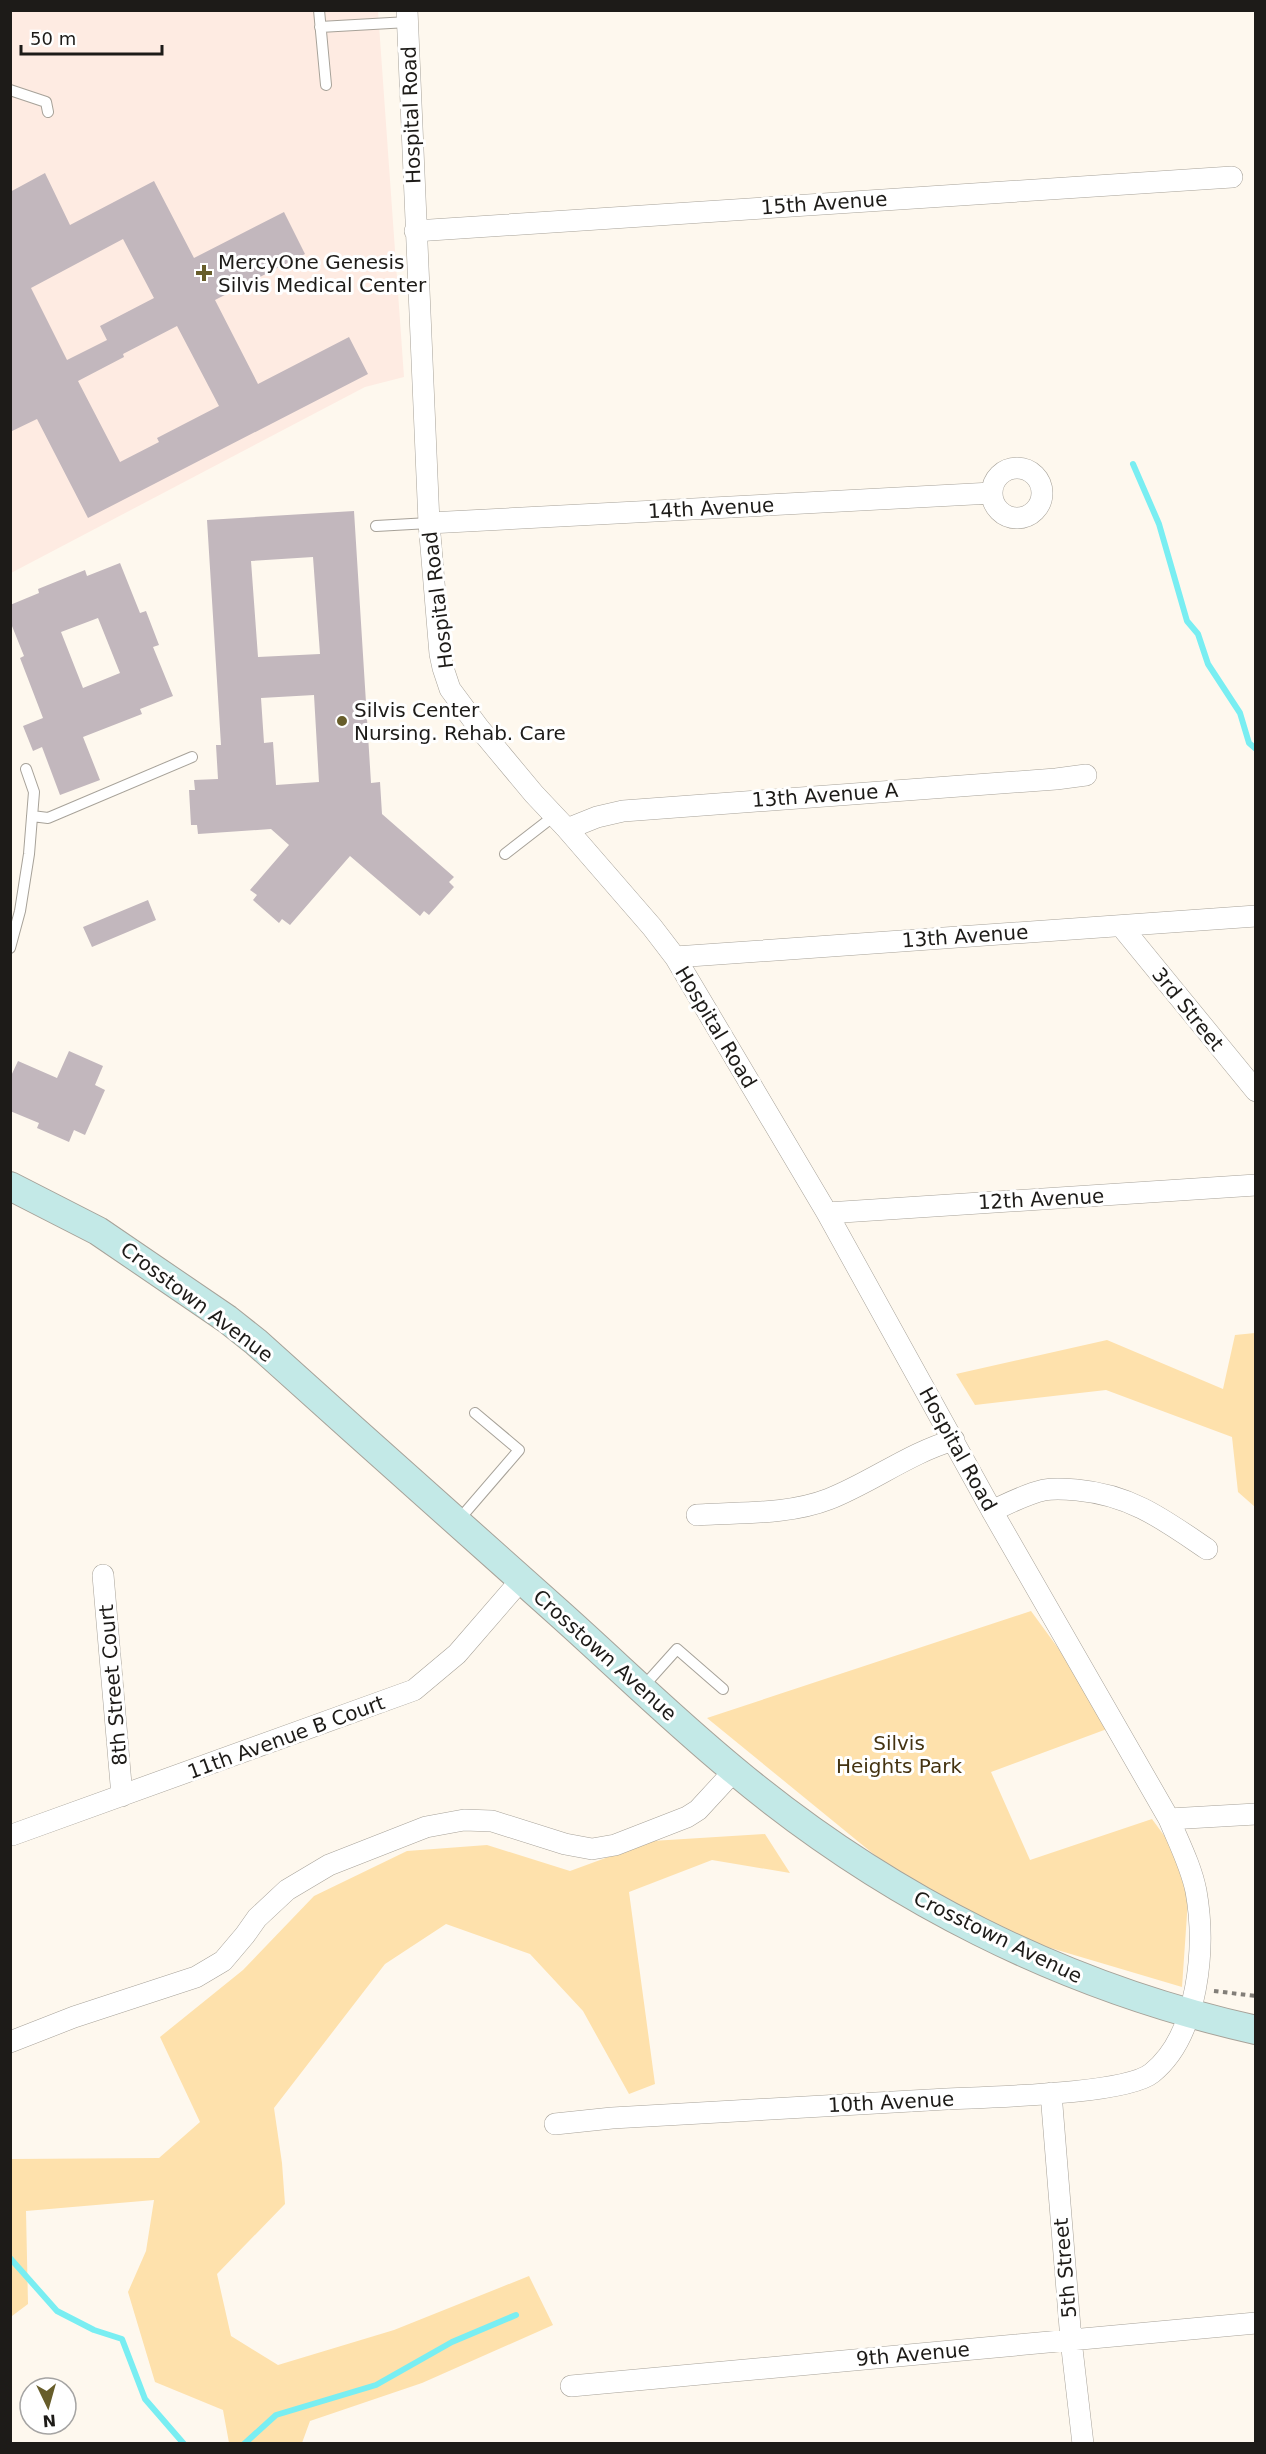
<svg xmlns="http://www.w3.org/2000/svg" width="1266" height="2454" viewBox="0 0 1266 2454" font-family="'DejaVu Sans',sans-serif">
<rect width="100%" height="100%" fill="#fef8ee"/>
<path fill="#feebe2" d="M11 11H378L404 377 365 387 11 573Z"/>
<path fill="#fee1ac" d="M1255 1333V1507L1238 1492 1232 1437 1106 1390 975 1405 956 1374 1107 1340 1223 1389 1235 1335Z
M1031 1611 1115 1726 991 1772 1030 1860 1152 1819 1190 1871 1182 1987 953 1919 707 1718Z
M765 1834 790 1873 712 1860 629 1892 655 2084 629 2094 583 2011 530 1954 446 1924 385 1964 274 2108 282 2163 285 2204 217 2274 231 2336 278 2365 394 2330 529 2276 553 2325 422 2383 310 2421 302 2443H229L223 2410 155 2382 128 2292 146 2251 154 2200 26 2211 28 2304 12 2316 10 2314V2159L159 2158 200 2122 160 2037 243 1970 314 1896 407 1851 487 1845 570 1871 652 1841Z"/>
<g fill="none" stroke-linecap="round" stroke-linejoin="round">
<path stroke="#79eef2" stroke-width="6" d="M1133 464 1159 524 1187 621 1198 634 1208 664 1240 713 1249 743 1256 749
M10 2258 57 2311 94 2330 122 2339 145 2399 184 2444
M244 2444 276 2415 376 2385 452 2342 516 2315"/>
</g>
<path fill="#c2b7bd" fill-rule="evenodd" d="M45 173 70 225 154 181 194 258 284 212 305 254 215 300 258 384 349 337 368 374 88 518 37 419 10 432V192ZM123 239 154 298 100 326 107 340 67 360 31 288ZM177 326 219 406 157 438 159 442 120 462 78 381 124 357 123 354Z
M354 511 371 783 380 782 382 814 454 877 449 882 454 887 429 915 424 911 420 916 350 856 290 925 282 919 279 923 253 900 257 895 250 890 289 845 271 829 198 834 197 825H191L189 790H195L194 780 218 779 216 745H221L207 520ZM313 557 320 654 258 657 251 561ZM314 695 319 782 276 785 273 742 264 743 261 698Z
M120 563 140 613 146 611 159 645 153 647 173 696 140 709 142 714 83 737 100 780 60 795 42 747 33 751 23 726 43 718 20 658 24 656 10 621V605L39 593 38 589 85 570 87 576ZM98 618 120 673 83 688 61 632Z
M148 900 156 920 92 947 83 927Z
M69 1051 103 1066 95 1085 105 1090 85 1135 74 1130 69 1142 37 1128 39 1123 10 1111V1078L18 1061 57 1078Z"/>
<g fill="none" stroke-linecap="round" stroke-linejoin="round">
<g stroke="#a7a299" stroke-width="12">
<path id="lane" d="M319 10 326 85
M320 27 408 22
M10 90 46 102 48 112
M376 526 429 523
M32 816 48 818 192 757
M505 854 554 816
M10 948 20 911 29 854 34 792 26 769
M457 1522 519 1450 475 1413
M642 1688 677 1649 723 1689"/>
</g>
<g stroke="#a7a299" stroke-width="22">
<path id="street" d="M407 10 429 523 440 654 443 668 450 689 479 728 534 794 567 829 652 927 675 957 827 1213 992 1511 1169 1819C1179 1843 1191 1866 1196 1891 1206 1947 1199 2035 1152 2073 1124 2096 971 2097 929 2100 823 2106 718 2112 612 2118L555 2124
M415 231 1232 177
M992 493a25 25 0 1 1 50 0a25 25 0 1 1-50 0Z
M429 523 992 493
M567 829 597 817 623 811 1056 779 1086 775
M1121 926 1256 1091
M675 957 1256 916
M827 1213 1256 1185
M992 1511C1009 1503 1026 1494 1044 1490 1055 1488 1066 1489 1077 1490 1131 1495 1163 1519 1207 1549
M697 1515C740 1512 788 1515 829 1499 872 1482 909 1453 954 1440
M103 1575 122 1796
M1169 1819 1256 1814
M12 1835 414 1690 457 1654 521 1580
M10 2042 74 2017 196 1977 223 1961 245 1935 257 1918 287 1890 329 1865 426 1827 464 1820 492 1821 565 1844 592 1849 615 1845 687 1817 698 1810 734 1771
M1051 2093 1071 2340 1083 2444
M571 2386 1256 2323"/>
</g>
<g stroke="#a7a299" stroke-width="30">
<path id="secondary" d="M10 1186 98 1231 227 1319 256 1342C357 1433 458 1523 560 1614 618 1666 674 1721 735 1771 886 1897 1063 1987 1256 2030"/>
</g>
<path stroke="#827e78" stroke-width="4" stroke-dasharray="4.5 4.5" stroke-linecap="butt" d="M1214 1991 1256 1996"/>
<use href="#lane" stroke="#fff" stroke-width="10"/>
<use href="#street" stroke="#fff" stroke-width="21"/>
<use href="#secondary" stroke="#c3e9e7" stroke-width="28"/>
</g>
<g fill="#675d2a" stroke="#fff" stroke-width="2">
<path d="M201 264h6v6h6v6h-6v6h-6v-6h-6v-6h6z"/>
<circle cx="342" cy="721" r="6"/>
</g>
<g text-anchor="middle" stroke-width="6" stroke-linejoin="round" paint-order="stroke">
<g font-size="20" fill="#1d1b18" stroke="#fff">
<text transform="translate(411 115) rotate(-92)" y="7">Hospital Road</text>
<text transform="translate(824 203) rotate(-4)" y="7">15th Avenue</text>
<text transform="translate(711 508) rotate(-3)" y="7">14th Avenue</text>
<text transform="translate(438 600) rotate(-97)" y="7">Hospital Road</text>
<text transform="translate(825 795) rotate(-4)" y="7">13th Avenue A</text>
<text transform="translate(965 936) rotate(-4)" y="7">13th Avenue</text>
<text transform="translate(1188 1009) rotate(51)" y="7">3rd Street</text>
<text transform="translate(716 1027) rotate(59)" y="7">Hospital Road</text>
<text transform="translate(1041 1199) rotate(-3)" y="7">12th Avenue</text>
<text transform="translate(197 1302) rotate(37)" y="7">Crosstown Avenue</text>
<text transform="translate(958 1449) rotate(61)" y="7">Hospital Road</text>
<text transform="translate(605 1655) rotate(42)" y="7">Crosstown Avenue</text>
<text transform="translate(113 1685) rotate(-95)" y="7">8th Street Court</text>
<text transform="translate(286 1737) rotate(-20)" y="7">11th Avenue B Court</text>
<text transform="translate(998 1937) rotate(26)" y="7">Crosstown Avenue</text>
<text transform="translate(891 2102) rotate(-3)" y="7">10th Avenue</text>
<text transform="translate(1065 2268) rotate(-95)" y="7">5th Street</text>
<text transform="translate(913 2354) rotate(-5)" y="7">9th Avenue</text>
</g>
<g font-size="20" fill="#1d1b18" stroke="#fff" text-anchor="start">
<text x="218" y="269">MercyOne Genesis<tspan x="218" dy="23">Silvis Medical Center</tspan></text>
<text x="354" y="717">Silvis Center<tspan x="354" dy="23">Nursing. Rehab. Care</tspan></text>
</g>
<g font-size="20" fill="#431" stroke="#fff">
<text x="899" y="1750">Silvis<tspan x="899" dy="23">Heights Park</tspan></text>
</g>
</g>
<rect width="1266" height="2454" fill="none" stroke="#1d1b18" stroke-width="24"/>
<g transform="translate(48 2406) rotate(175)"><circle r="28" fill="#ffffff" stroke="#a5a4a3" stroke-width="1.5"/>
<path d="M0-4.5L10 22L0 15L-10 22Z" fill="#675d2a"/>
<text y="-9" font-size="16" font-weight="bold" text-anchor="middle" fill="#1d1b18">N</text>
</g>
<path d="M21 45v9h141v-9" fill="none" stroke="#1d1b18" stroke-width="3"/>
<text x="30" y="45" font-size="18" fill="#1d1b18" stroke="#ffffff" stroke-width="4.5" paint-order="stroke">50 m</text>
</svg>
